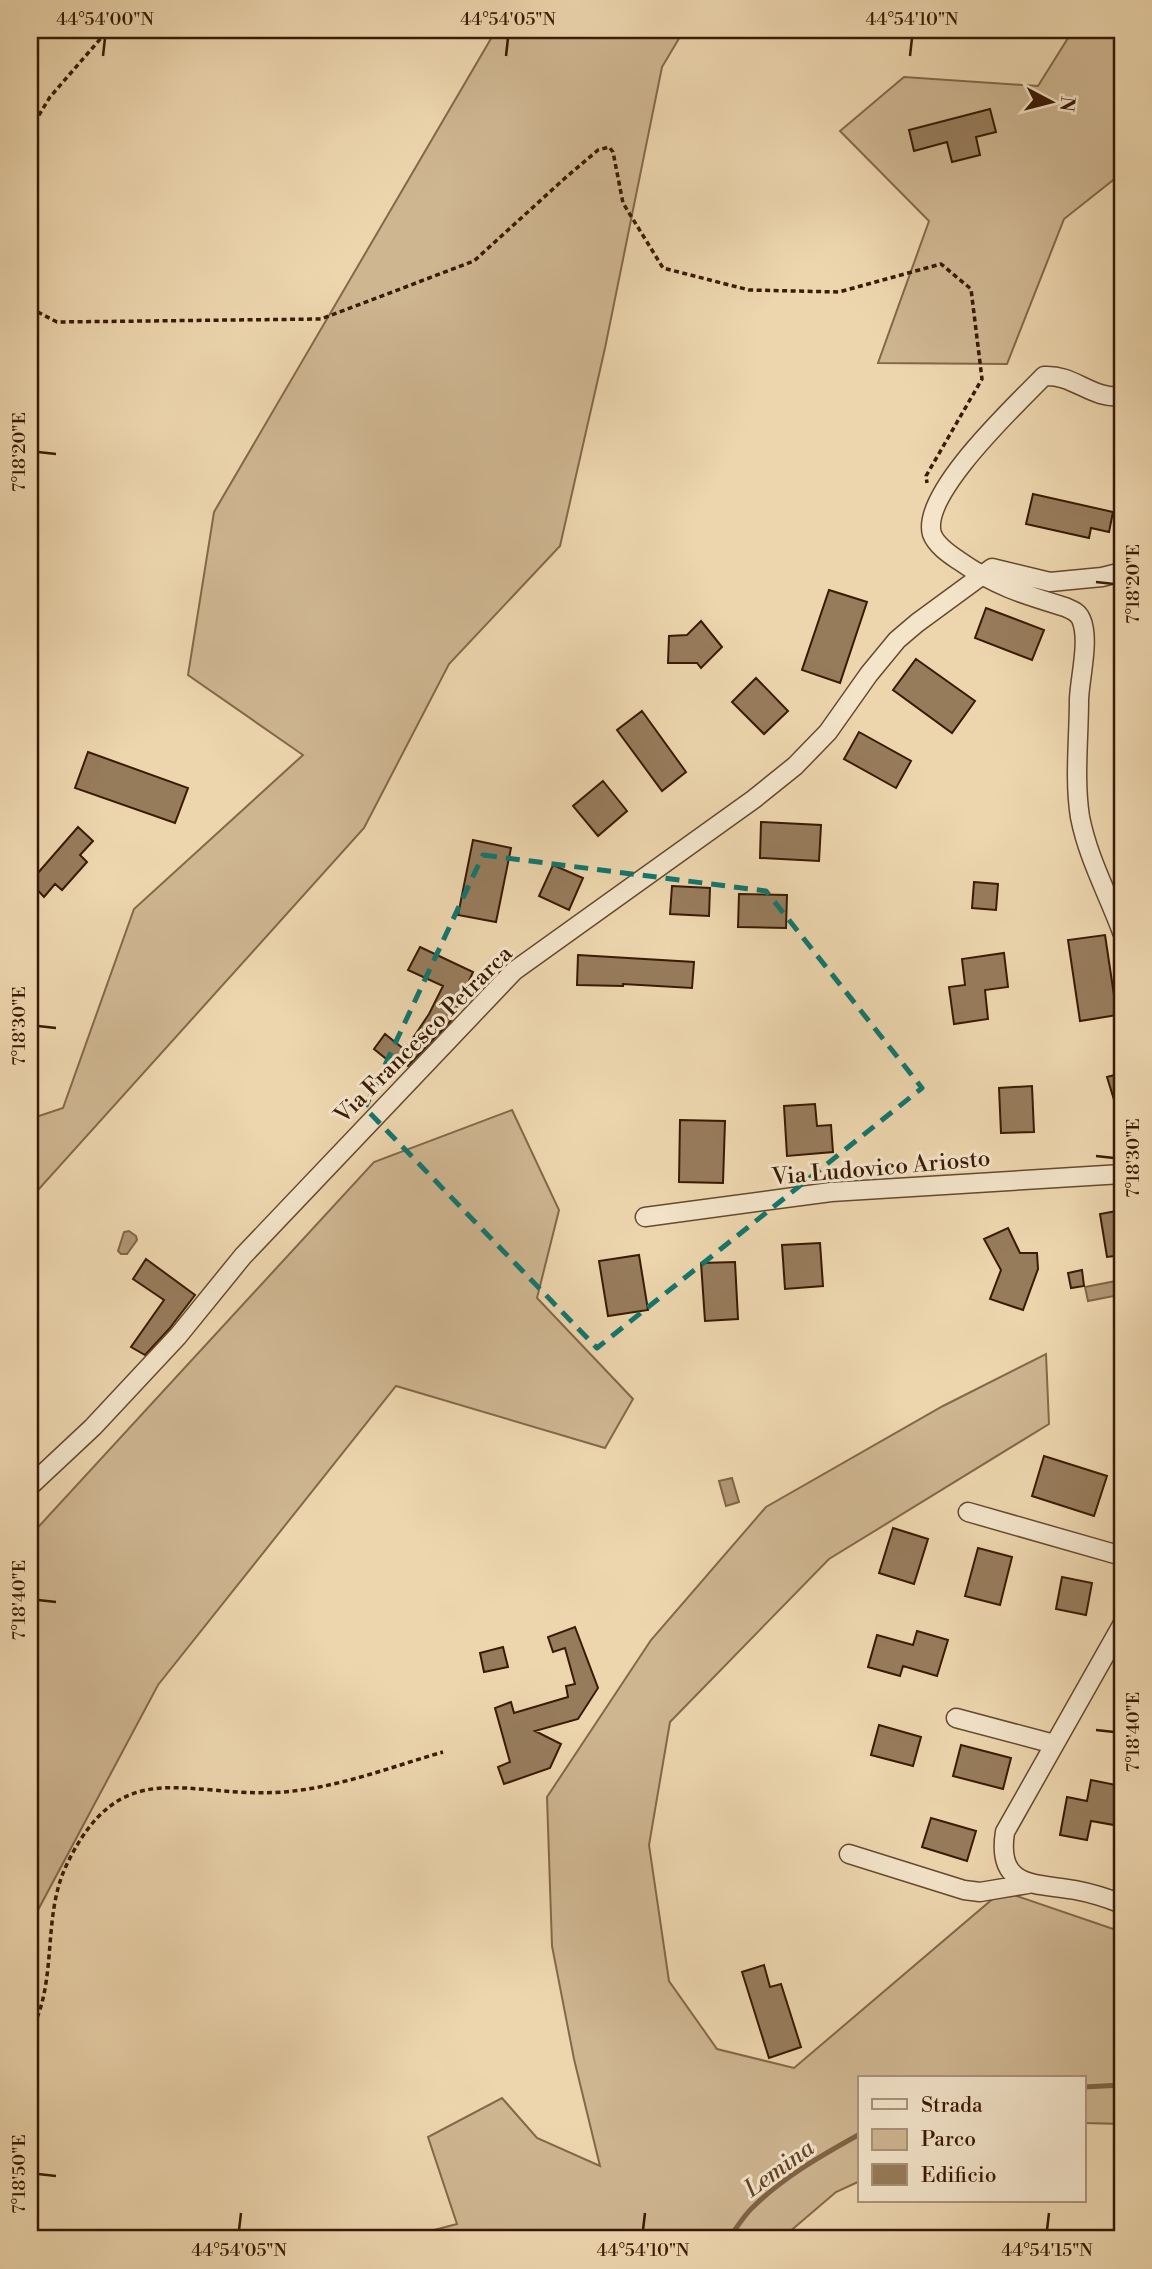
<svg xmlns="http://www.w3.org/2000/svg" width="1152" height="2269" viewBox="0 0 1152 2269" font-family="'Libre Bodoni',serif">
<rect width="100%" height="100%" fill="#edd6ae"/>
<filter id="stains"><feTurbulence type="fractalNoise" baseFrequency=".00286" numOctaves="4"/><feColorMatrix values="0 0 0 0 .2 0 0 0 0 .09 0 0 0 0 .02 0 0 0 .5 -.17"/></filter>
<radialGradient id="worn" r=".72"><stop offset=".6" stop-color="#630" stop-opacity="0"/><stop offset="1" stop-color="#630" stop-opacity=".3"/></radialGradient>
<path fill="#ceb691" stroke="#84684a" stroke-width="2" d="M496 30H684L662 67 605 348 560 546 449 664 364 828 30 1199V1119L63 1108 134 909 303 755 188 675 214 512Z
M1073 30H1122V173L1064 219 1007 364 878 363 929 221 840 131 904 77 1038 86Z
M512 1110 559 1210 537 1298 633 1399 605 1448 396 1386 158 1685 30 1925V1536L374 1162Z
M1046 1354 1049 1424 829 1559 670 1722 649 1845 669 1981 717 2049 794 2068 1002 1891 1122 1932V2124L1084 2123V2078H860V2181L836 2192 781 2239H399L457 2224 428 2137 502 2098 537 2138 600 2166 574 2059 552 1946 547 1797 651 1640 766 1507 943 1406Z"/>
<path fill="#b09674" stroke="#806447" stroke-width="2" d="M129 1231 136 1236 137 1240 127 1254H121L118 1251 124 1232Z
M1116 1281 1119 1295 1088 1301 1085 1287Z
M732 1478 739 1502 726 1506 719 1481Z"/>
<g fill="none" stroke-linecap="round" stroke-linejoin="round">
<path stroke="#806447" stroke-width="5" d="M1084 2087 1122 2085
M728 2239C736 2229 743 2217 751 2209 782 2178 822 2155 860 2134"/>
</g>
<path fill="#977c5c" stroke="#391a03" stroke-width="2" d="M990 109 996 132 976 137 980 155 952 162 947 142 914 151 909 130Z
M1033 494 1113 512 1109 532 1091 528 1089 538 1026 524Z
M829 590 867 602 840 683 802 670Z
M986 608 1044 630 1032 660 975 638Z
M701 621 722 647 701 668 697 663H668L669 636 687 635Z
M916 659 975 701 952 733 893 690Z
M756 678 788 711 764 734 732 702Z
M642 711 686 772 662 791 617 730Z
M859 732 911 761 896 788 844 759Z
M88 752 188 788 175 823 75 788Z
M603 781 627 811 598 836 573 806Z
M761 822 821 825 819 861 760 858Z
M78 827 93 841 80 855 87 862 62 890 55 884 44 897 30 882Z
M473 840 511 848 496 922 458 915Z
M553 865 583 878 569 910 539 896Z
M974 882 998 884 996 910 972 908Z
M672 886 710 888 709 916 670 914Z
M739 894 787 895 786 928 738 927Z
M1105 935 1117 1015 1080 1021 1068 940Z
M420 947 473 972 451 1021 408 1066 399 1060 395 1066 374 1049 385 1034 405 1050 429 1014 443 986 408 970Z
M1004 953 1008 987 985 990 988 1019 954 1024 949 987 965 985 962 959Z
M578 955 694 962 692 988 623 984V986L577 985Z
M1122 1073V1116H1119L1107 1077Z
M1032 1086 1034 1132 1001 1133 999 1088Z
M815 1104 817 1126 831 1125 833 1152 787 1156 784 1106Z
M680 1120 725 1121 723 1183 679 1182Z
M1122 1210V1255L1107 1257 1100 1214Z
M1008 1228 1020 1253H1037L1038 1269 1023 1310 990 1299 1001 1270 984 1239Z
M820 1243 823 1286 785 1289 782 1245Z
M639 1255 648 1310 608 1316 599 1261Z
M146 1259 195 1295 169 1329 145 1355 131 1347 164 1300 133 1279Z
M735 1262 738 1319 705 1321 701 1263Z
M1082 1270 1084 1286 1071 1288 1068 1273Z
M1044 1456 1107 1476 1094 1516 1032 1496Z
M893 1528 928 1539 914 1584 879 1573Z
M978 1548 1012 1557 1000 1605 965 1596Z
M1062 1577 1092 1583 1086 1615 1056 1609Z
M575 1627 598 1688 578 1719 535 1731 561 1744 550 1768 504 1784 498 1767 510 1762 495 1708 511 1702 514 1713 568 1697 566 1686 575 1684 565 1648 553 1652 548 1637Z
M917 1631 948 1640 937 1676 903 1666 900 1676 868 1667 877 1635 913 1645Z
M503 1647 508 1667 484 1672 480 1653Z
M879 1725 921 1737 913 1766 871 1755Z
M961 1745 1011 1758 1003 1789 953 1776Z
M1091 1780 1121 1786 1114 1825 1091 1821 1087 1840 1060 1835 1067 1797 1087 1801Z
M931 1818 976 1831 967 1861 922 1847Z
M764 1965 770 1987 781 1984 801 2047 769 2058 742 1972Z"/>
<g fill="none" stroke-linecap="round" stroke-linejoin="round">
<g stroke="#66492e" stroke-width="21">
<path id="street" d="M1122 396C1092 400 1074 374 1044 376 1017 404 920 494 932 534 936 545 949 554 958 560 995 586 1022 594 1065 607 1072 610 1078 612 1081 619 1090 639 1080 677 1079 699 1079 738 1074 779 1080 817 1088 858 1108 894 1122 932
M645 1217 831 1192 1122 1174
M30 1486 93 1427 178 1336 243 1256 514 971 754 799 795 766 828 732 869 674 897 640 917 623 992 568 1050 582 1102 577 1122 572
M968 1512 1122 1556
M1122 1625 1005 1832C996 1889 1036 1883 1075 1890 1091 1893 1107 1898 1122 1904
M956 1718 1054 1744
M849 1854 964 1890 980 1892 1028 1884"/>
</g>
<path stroke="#391a03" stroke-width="3.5" stroke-dasharray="5 3.5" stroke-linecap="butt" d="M30 130 50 97 108 30
M30 308 57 322 321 319 474 261 564 179 598 150 609 147 613 152 623 203 663 268 749 290 839 292 941 264 971 289 982 379 926 476 927 483
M30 2033C59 1981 41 1917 67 1864 122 1751 185 1799 283 1792 337 1788 391 1767 443 1752"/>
<use href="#street" stroke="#f3e4ca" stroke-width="18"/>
</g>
<path fill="none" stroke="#0f766e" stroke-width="5" stroke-dasharray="14 9" stroke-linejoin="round" d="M483 855 766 891 922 1088 597 1348 365 1108Z"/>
<path fill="none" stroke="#391a03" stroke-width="2.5" d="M103 56 105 38M506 56 508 38M910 56 912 38M38 452 56 454M1096 582 1114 584M38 1026 56 1028M1096 1156 1114 1158M38 1600 56 1602M1096 1730 1114 1732M38 2174 56 2176M239 2230 241 2213M643 2230 645 2213M1047 2230 1049 2213"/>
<g text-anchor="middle" stroke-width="6" stroke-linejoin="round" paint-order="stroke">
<g font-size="23" fill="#391a03" stroke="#f3e4ca">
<text transform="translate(423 1034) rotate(-45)" y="8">Via Francesco Petrarca</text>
<text transform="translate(881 1167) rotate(-5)" y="8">Via Ludovico Ariosto</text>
</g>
<g font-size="24" font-style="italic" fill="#63452b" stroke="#f3e4ca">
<text transform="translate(779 2168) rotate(-36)" y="8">Lemina</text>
</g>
</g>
<rect width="1152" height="2269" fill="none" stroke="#edd6ae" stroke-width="77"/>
<rect x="858" y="2076" width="228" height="126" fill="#f3e4ca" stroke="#a9937a" stroke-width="2"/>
<rect x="872" y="2099" width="35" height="10" fill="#f3e4ca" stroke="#a9937a" stroke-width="2"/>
<text x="921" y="2112" font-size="21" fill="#391a03">Strada</text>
<rect x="872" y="2129" width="35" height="21" fill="#ceb691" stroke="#a9937a" stroke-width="2"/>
<text x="921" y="2146" font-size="21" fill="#391a03">Parco</text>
<rect x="872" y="2164" width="35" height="21" fill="#977c5c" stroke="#a9937a" stroke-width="2"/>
<text x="921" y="2182" font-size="21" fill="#391a03">Edificio</text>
<g transform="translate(1051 102) rotate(97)" stroke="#f3e4ca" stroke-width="5" paint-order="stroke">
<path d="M0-5L12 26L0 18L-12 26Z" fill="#391a03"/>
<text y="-10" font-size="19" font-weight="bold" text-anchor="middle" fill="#391a03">N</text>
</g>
<rect x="38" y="38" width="1076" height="2192" fill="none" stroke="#391a03" stroke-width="2.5"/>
<g font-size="18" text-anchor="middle" fill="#391a03">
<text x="105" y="25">44°54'00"N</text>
<text x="508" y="25">44°54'05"N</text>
<text x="912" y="25">44°54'10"N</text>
<text transform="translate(19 452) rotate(-90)" y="6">7°18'20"E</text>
<text transform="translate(1133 584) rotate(-90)" y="6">7°18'20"E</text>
<text transform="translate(19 1026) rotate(-90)" y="6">7°18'30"E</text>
<text transform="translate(1133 1158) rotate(-90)" y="6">7°18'30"E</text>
<text transform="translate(19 1600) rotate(-90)" y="6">7°18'40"E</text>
<text transform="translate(1133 1732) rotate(-90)" y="6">7°18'40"E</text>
<text transform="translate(19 2174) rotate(-90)" y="6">7°18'50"E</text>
<text x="239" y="2256">44°54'05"N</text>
<text x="643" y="2256">44°54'10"N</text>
<text x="1047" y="2256">44°54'15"N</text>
</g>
<rect width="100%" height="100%" filter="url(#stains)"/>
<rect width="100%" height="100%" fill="url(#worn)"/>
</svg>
